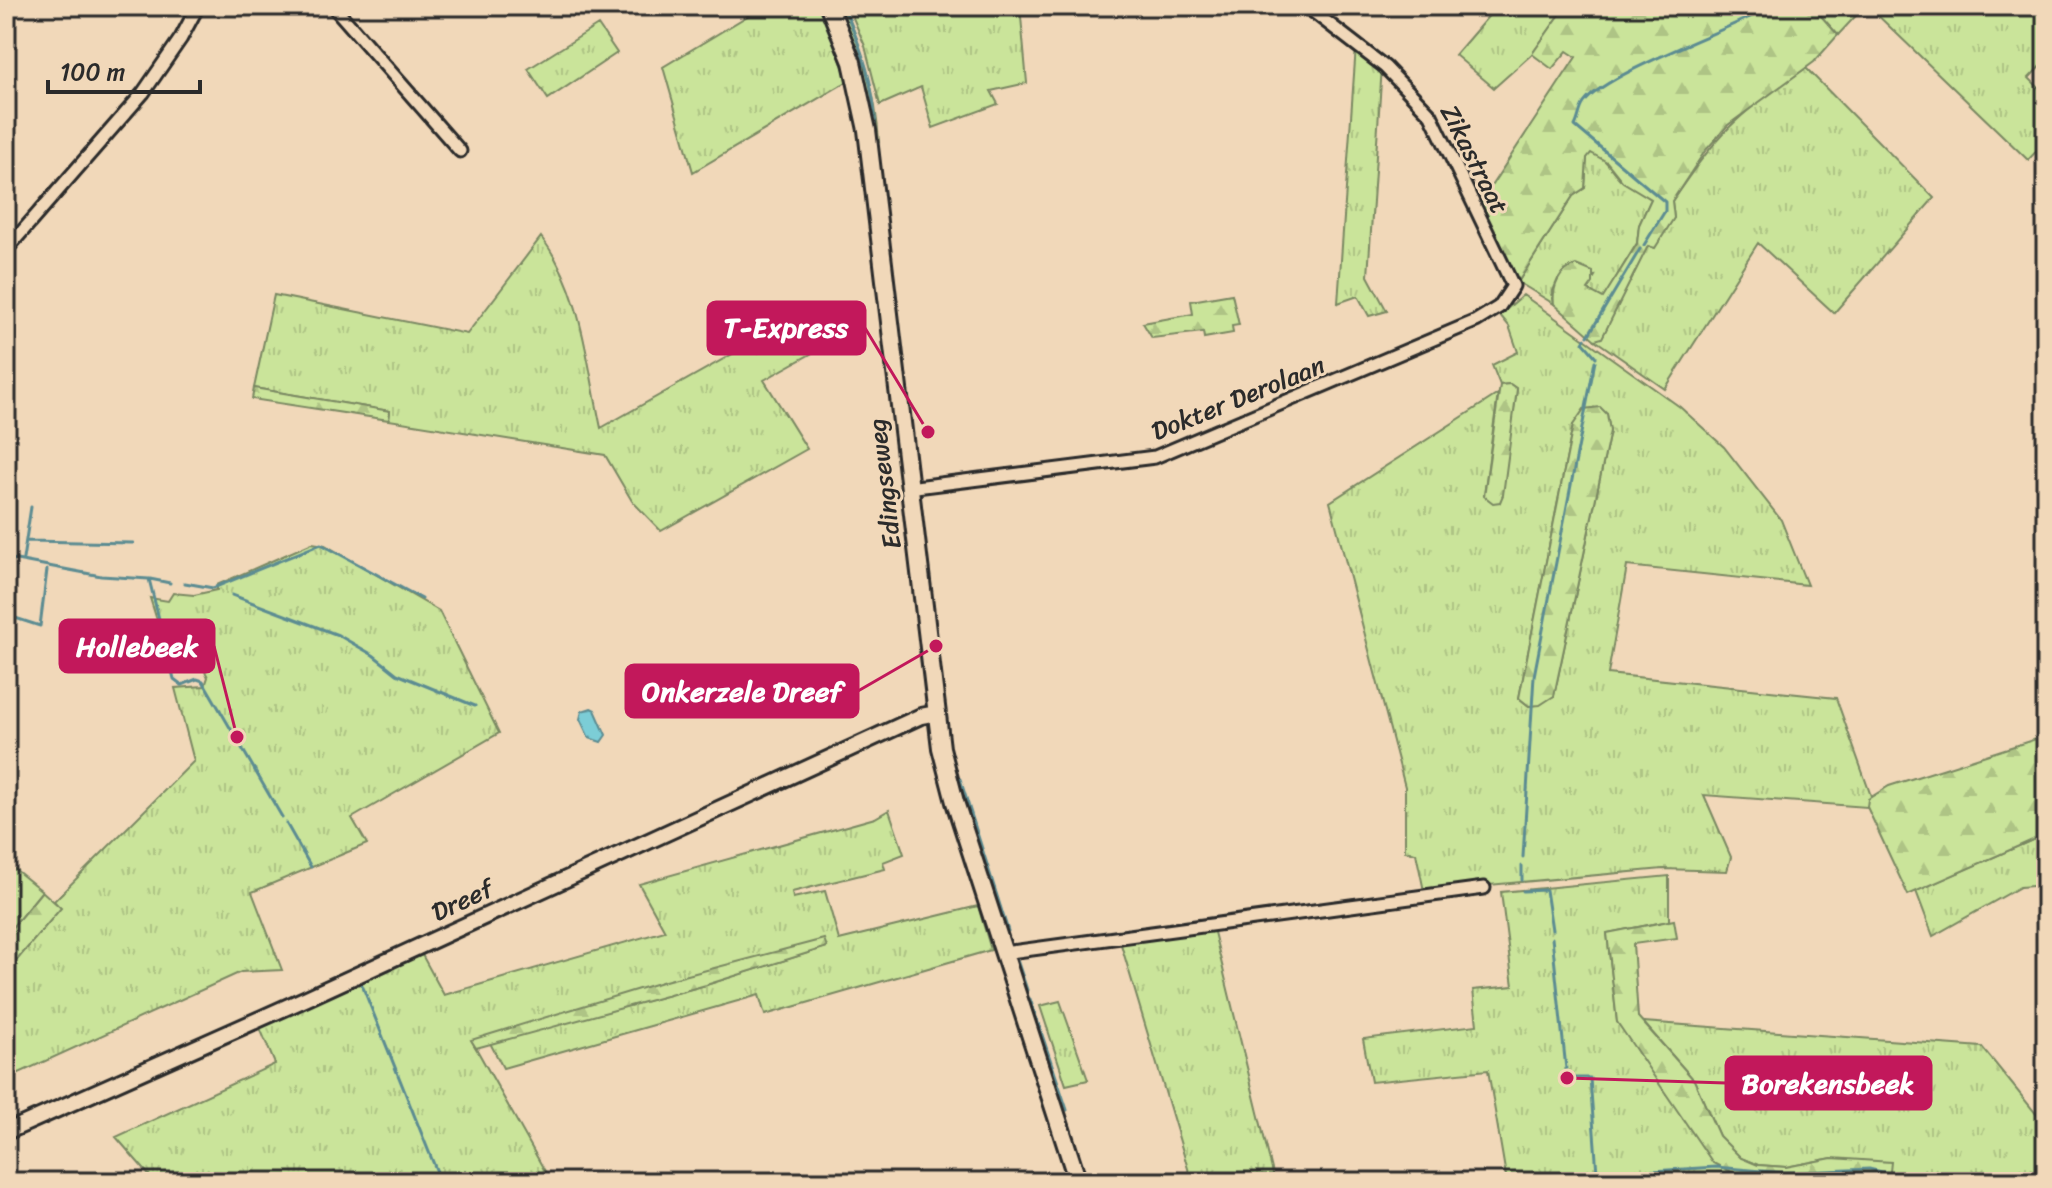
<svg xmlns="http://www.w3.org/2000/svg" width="2052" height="1188" viewBox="0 0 2052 1188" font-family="Sriracha,sans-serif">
<defs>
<pattern id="grass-tufts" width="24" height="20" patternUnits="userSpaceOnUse" patternTransform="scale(2)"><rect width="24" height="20" fill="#cae49a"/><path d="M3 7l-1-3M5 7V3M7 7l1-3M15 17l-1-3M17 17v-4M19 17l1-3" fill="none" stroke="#aec485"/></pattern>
<pattern id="forest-firs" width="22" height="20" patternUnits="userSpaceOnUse" patternTransform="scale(2)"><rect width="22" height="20" fill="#cae49a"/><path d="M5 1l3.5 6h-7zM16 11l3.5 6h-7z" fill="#aec485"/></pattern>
<pattern id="water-ripples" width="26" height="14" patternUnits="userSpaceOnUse" patternTransform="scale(2)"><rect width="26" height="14" fill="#7ccdd6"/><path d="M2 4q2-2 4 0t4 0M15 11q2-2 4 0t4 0" fill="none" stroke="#6bb0b8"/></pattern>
</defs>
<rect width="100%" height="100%" fill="#f1d8b9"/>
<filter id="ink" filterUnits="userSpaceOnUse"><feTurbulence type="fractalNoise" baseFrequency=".0125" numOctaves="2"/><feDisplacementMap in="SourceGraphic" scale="16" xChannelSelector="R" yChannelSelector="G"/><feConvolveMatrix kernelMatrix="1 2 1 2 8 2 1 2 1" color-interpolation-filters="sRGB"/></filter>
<g filter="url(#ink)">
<path fill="url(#grass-tufts)" stroke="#7a8862" stroke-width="2" fill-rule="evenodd" d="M764 6H821L848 81 693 172 663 67Z
M835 6H844C863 51 876 93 879 142L875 141Z
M848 6H1020L1027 83 991 91 998 104 933 128 921 87 880 105 865 46Z
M1497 6H1566L1532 54 1494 88 1455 55Z
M1812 6H1865L1838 35Z
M1868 6H2046V60L2029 78 2046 95V141L2028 160Z
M598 25 617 53 548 99 528 69Z
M1356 46 1382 66 1368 276 1387 311 1369 316 1358 296 1338 303Z
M1806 68 1934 198 1834 313 1758 243 1665 389 1595 340 1602 337 1648 245 1674 218 1672 201C1716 135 1739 112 1806 68Z
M1591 153C1606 156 1610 170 1621 180 1630 187 1642 191 1651 199L1639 225 1637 243 1603 299 1587 290 1595 276 1558 279 1552 293 1554 304 1518 282 1573 196 1585 188 1587 157Z
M541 237C582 289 587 364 601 428L805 313 823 347 764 380 807 449 661 531 632 501 605 455 389 420 390 411 254 388 274 295 467 334Z
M1523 295 1680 407 1724 447 1781 520 1807 585 1627 566 1608 674 1836 698 1871 796 1867 807 1704 795 1731 857 1727 871 1663 869 1424 891 1416 853 1405 851V787L1330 502 1498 394 1484 495 1500 502 1517 389 1510 384 1500 385 1492 365 1518 352 1509 326 1500 315ZM1607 414 1610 431 1554 696 1529 706 1519 698 1573 425Z
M312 543 325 545 439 611 499 733 352 818 367 844 252 892 282 970 241 972 6 1079V973L60 908 54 901 194 761 175 688 205 686 208 677 204 669 173 671 150 598 168 601 173 593 194 595 217 590V585Z
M889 810 904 854 883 862 885 869 792 892 793 898 825 891 839 940 978 906 991 950 765 1015 759 995 503 1068 490 1043 706 985 826 947 824 940 472 1041 551 1182H135L149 1175 116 1137 275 1064 260 1028 421 953 444 995 665 931 639 884 875 818Z
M2046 834V885L2020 887 1933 936 1916 891Z
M6 862 42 891 6 935Z
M1669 876V921L1607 933 1617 1022 1743 1177 1889 1180 1832 1158 1786 1167 1758 1165 1741 1158 1719 1136 1694 1080 1643 1022 1982 1047 2046 1126V1182H1507L1488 1070 1371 1082 1363 1039 1477 1025 1473 990 1513 986 1501 892Z
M1213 928 1275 1182H1192L1120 941Z
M1060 1001 1088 1080 1066 1085 1040 1006Z"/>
<path fill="url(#forest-firs)" stroke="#7a8862" stroke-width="2" d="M1566 6H1812L1838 35 1814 62 1728 125 1705 151 1672 201 1674 218 1655 248 1648 246 1602 338 1595 340 1554 304C1552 288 1559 270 1576 265L1593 272V283L1588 290 1603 298 1637 244 1639 225 1651 199 1623 182 1607 162 1591 153 1587 158 1585 188 1573 196 1518 282 1509 272 1480 203 1576 57 1567 51 1552 69 1532 54Z
M1232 294 1239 325 1232 326 1233 333 1204 338 1203 332 1152 338 1143 323 1193 314 1191 301Z
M1510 384 1517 389 1503 495 1500 502 1493 503 1484 496 1500 385Z
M254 388 390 411 389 420 252 399Z
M1600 407 1607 414 1610 431 1554 696 1540 705 1529 706 1519 698 1573 425 1584 409Z
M2036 739 2046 756V834L1908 895 1867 807 1868 799 1889 786Z
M42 891 61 908 6 973V935Z
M1674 920 1677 938 1633 944 1638 1017 1694 1080 1719 1136 1741 1158 1758 1165 1786 1167 1832 1158 1891 1162 1889 1181 1743 1178 1713 1163 1617 1022 1607 933Z
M824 939 827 947 706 985 476 1048 471 1040 665 981Z"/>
<path fill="url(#water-ripples)" stroke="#5c8c92" stroke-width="2" d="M591 708 595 710 606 735 601 742 589 738 580 719 582 711Z"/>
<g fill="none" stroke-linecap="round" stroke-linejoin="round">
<path stroke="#5c8c92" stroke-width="3" d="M843 6C862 48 875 87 876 133
M1644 245 1665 211V202L1575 126C1579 119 1579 110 1584 103 1607 72 1732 29 1772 6
M1588 336 1640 249
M1585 339 1583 342 1596 357
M27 541 133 543
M6 558 101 576 149 579 174 679 182 685 197 679 203 681 282 817
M23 559 31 507
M150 579 170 583
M185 583 213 588 321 544 422 599
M232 595 338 635 373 655 397 674 475 706
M9 616 40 626 47 570
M960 779 1008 931
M286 823 311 867
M1523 857 1534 676 1595 361
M1522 880V866
M1523 891 1546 890 1552 930
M1552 938 1567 1078H1590L1597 1173H1612
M1016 957 1027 990
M362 985 441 1182
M1030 999 1067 1110
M1620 1173 1716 1167 1784 1173 1869 1169 1886 1173
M1895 1174 1929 1182
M1584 1175 1597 1173 1598 1182
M1531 1178 1577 1174"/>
<g stroke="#2b2b2b" stroke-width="17">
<path id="minor" d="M333 6 460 151
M6 250 143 93 181 38 198 6
M908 488 1155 457 1476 321 1499 307 1513 286 1431 115 1385 67 1306 6
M1003 953 1484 888"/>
</g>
<g stroke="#2b2b2b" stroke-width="20">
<path id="tertiary" d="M6 1132 307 998 921 716 937 713"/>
</g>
<g stroke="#2b2b2b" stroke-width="22">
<path id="secondary" d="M829 6 852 62 867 130 941 748 955 802 1078 1182"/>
</g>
<use href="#minor" stroke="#f1d8b9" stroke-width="11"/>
<use href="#tertiary" stroke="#f1d8b9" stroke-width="14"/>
<use href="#secondary" stroke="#f1d8b9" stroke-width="16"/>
</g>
</g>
<g text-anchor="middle" stroke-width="6" stroke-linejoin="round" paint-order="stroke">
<g font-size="26" fill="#2b2b2b" stroke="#f1d8b9">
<text transform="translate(1475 159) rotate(63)" y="9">Zikastraat</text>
<text transform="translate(1238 398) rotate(-22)" y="9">Dokter Derolaan</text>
<text transform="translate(884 484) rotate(-97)" y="9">Edingseweg</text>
<text transform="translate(462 900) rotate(-25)" y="9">Dreef</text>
</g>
</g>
<path fill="none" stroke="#c2185b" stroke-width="3" d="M928 432L865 328M237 737L214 646M936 646L858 691M1567 1078L1726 1083"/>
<g fill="#c2185b" stroke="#f1d8b9" stroke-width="3">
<circle cx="928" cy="432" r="8"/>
<circle cx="237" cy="737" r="8"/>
<circle cx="936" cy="646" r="8"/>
<circle cx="1567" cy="1078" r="8"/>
</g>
<g fill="#c2185b" stroke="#c2185b" stroke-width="3">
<rect x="708" y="302" width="157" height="52" rx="8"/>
<rect x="60" y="620" width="154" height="52" rx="8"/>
<rect x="626" y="665" width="232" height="52" rx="8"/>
<rect x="1726" y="1057" width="205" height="52" rx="8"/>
</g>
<g font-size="28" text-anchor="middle" font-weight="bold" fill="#fff">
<text x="786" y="337">T-Express</text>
<text x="137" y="656">Hollebeek</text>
<text x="742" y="701">Onkerzele Dreef</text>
<text x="1828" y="1093">Borekensbeek</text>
</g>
<rect width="2052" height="1188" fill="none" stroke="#f1d8b9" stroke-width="32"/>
<rect x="16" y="16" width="2020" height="1156" fill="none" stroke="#2b2b2b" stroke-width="3" filter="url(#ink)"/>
<path d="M48 80v12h152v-12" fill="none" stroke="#2b2b2b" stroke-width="4"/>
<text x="60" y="80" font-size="24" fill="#2b2b2b" stroke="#f1d8b9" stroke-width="6" paint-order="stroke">100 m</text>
</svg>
